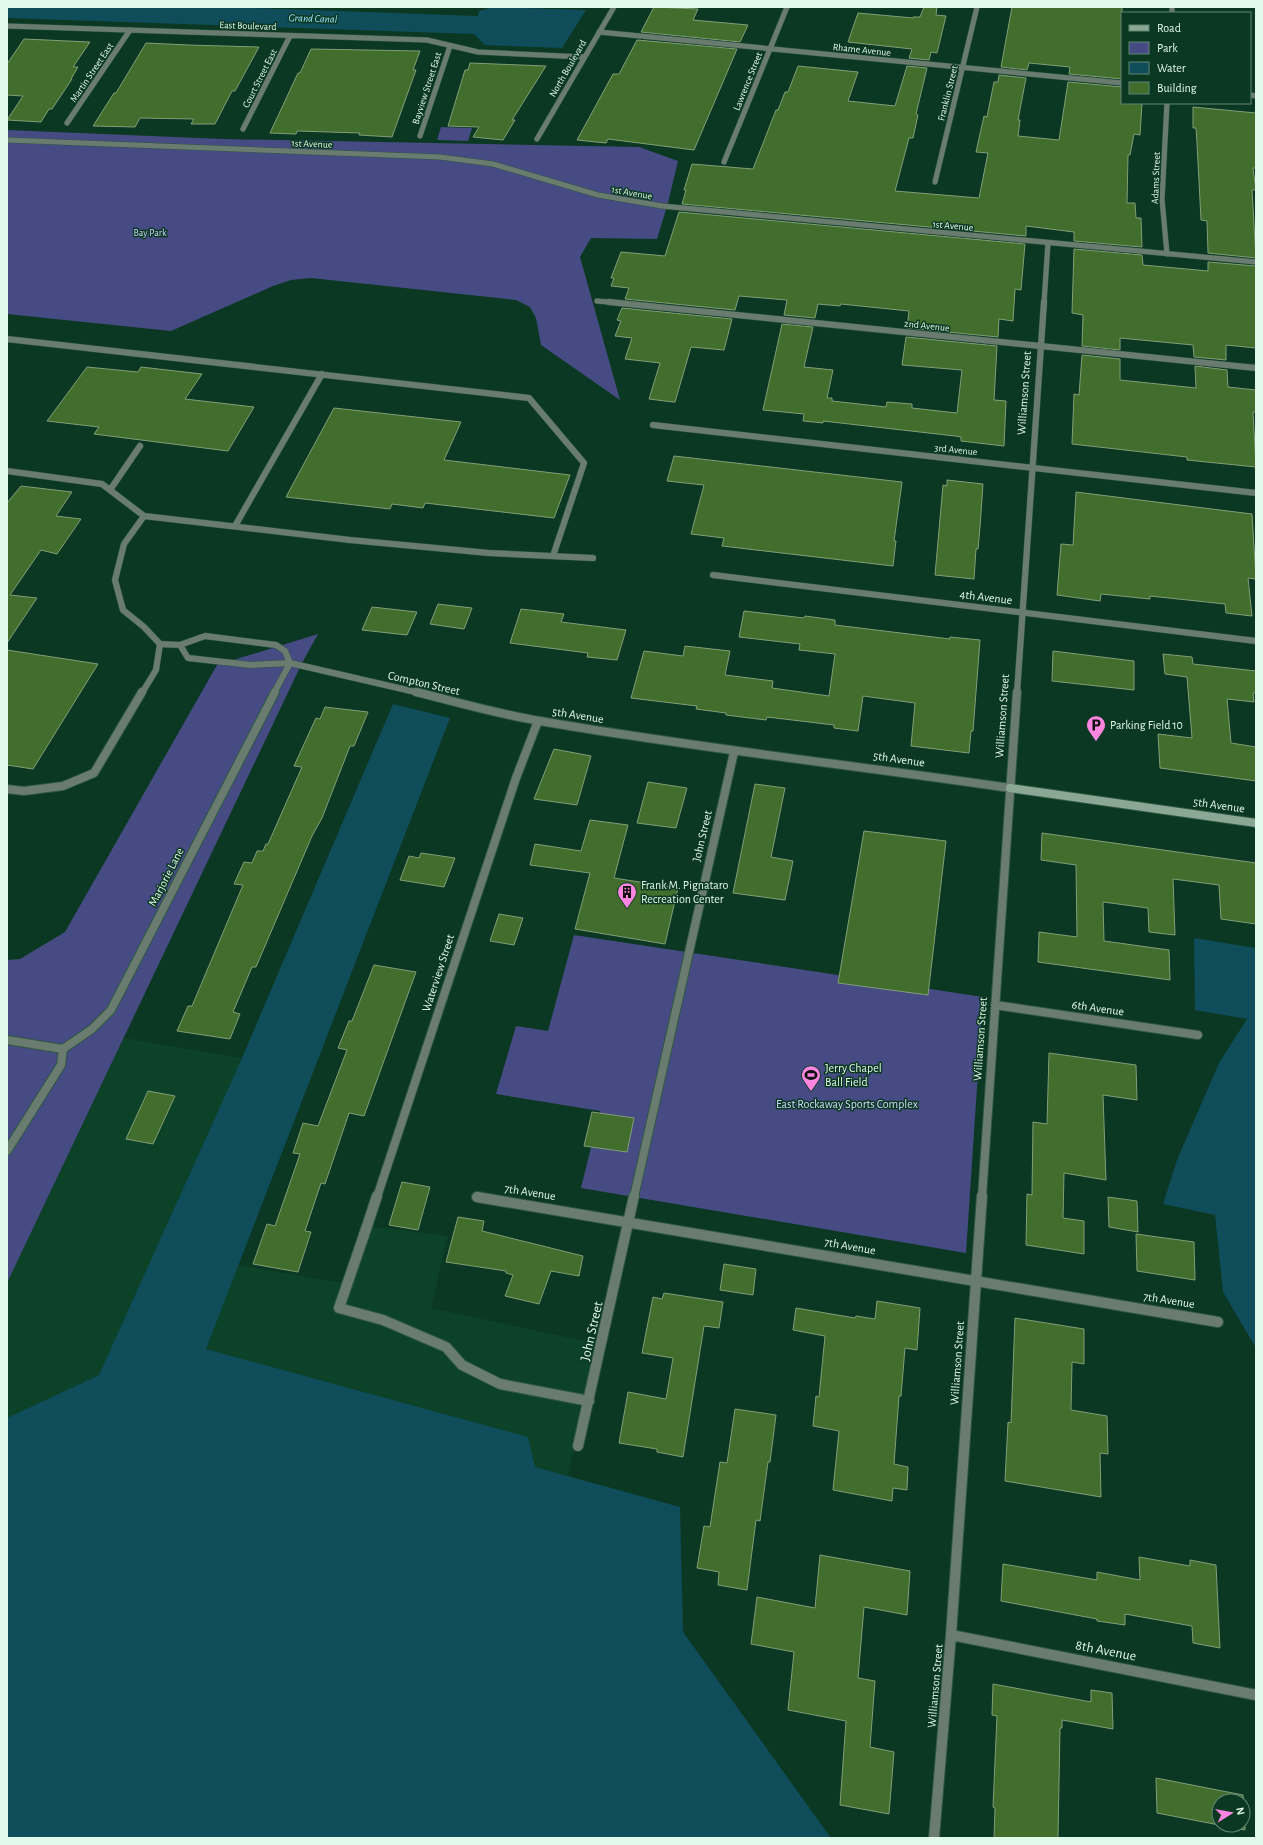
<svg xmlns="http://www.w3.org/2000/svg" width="1263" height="1845" viewBox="0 0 1263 1845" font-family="'Alegreya Sans',sans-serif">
<rect width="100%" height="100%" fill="#0b3822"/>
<path fill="#0c4328" d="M124 1038 242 1058 99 1375 7 1418V1283Z
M361 1225 448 1236 431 1308 598 1344 568 1476 535 1467 528 1437 206 1349 238 1265 342 1283Z"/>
<path fill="#464c83" d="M441 127 472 128 468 141 437 140Z
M7 130 223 139 639 147 678 161 668 203 657 239 591 238 580 257 620 400 541 345 536 318 530 307 516 300 311 278 291 280 273 286 171 331 7 314Z
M318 634 302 663 7 1283V960L20 959 65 932 217 665Z
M574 935 983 997 966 1253 581 1188 600 1111 496 1094 516 1026 548 1031Z"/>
<path fill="#0f4d5b" d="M7 7H224L478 16 479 11 493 7 586 10 562 48 485 45 474 34 7 18Z
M393 704 450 718 206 1349 528 1437 535 1467 680 1507 683 1632 831 1838H7V1418L99 1375 242 1058Z
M1194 938 1256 948V1348L1223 1292 1215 1215 1163 1204 1177 1160 1219 1063 1247 1019 1195 1010Z"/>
<path fill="#416d2d" stroke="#829e78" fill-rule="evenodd" d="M654 7 698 9 693 20 748 25 740 42 641 32Z
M924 7H937L936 15 946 16 937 53 931 52 929 60 909 58 912 49 848 42 858 13 913 18V17H920Z
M1012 7H1122V79L1069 74 1070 67 1029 63 1027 70 1001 67Z
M24 39 90 42 73 67H78L71 79H72L52 109H49L41 122 7 120 23 96 7 95V64Z
M637 40 737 49 694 150 608 139 606 143 577 140 613 74H619Z
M146 43 188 45 259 47 235 91H232L215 124H191L194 119 140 118 135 127 93 126 114 93H116Z
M311 49 420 51 413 70H416L392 137 359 135 360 133 297 131 296 134 270 133 298 73H300Z
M470 63 546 66 512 120H515L503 140 473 137 479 127 448 126 465 70H468Z
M798 66 858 72 848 101 895 106 907 66 927 68 916 114 918 115 913 138H909L895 191 979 198 988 153 976 152 984 116 987 117 994 82H998L999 75 1026 78 1018 120H1020L1018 136 1059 140 1068 82 1122 87V103H1142L1140 135 1134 134 1130 155H1128L1127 203H1135L1136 218H1141L1142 247 1074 241V232L1026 226V236L682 204 686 190H684L692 164 753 169 776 110H778L785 92H788Z
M1193 107 1256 113V168H1253L1256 190H1252L1256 258 1208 253 1207 221 1201 220 1197 143 1196 128H1193Z
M679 212 1025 244 1021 290 1015 289 1013 321 999 319 998 337 907 328 909 311 841 304 840 306 818 304 815 318 784 315 787 300 739 296 735 310 625 299 629 288 611 286 614 278H611L621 252 665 256Z
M1074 249 1142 255 1143 265 1208 271V262L1256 266V348L1226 345V360L1194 357 1193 345 1120 338V350L1082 346 1083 315 1072 313Z
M622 308 732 319 724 350 691 347 675 402H673L649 399 660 363 625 359 632 338 615 336 621 321 617 320Z
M782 324 813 327 804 367 833 370 827 398H832V401L886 407 887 402 912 404V408L957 413 962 370 902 365 906 337 997 346 994 400 1006 401 1004 446 961 441V437L955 436 823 421V423L803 421 804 414 763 410Z
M1082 355 1120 359V380L1196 388 1195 366 1227 370 1228 387 1256 390V412H1253L1256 467 1187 460V457L1072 444 1074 394 1079 395Z
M87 367 138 372 141 367 202 374 185 399 254 407 228 451 94 434 99 427 47 421Z
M334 408 461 422 444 460 570 475 554 518 425 503 423 508 392 504 390 509 286 497Z
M674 456 902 482 894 541H896L893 566 722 546 724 538 691 534 704 485 667 481Z
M947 480 983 484 980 527 978 549H976L974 579 935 575 943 485 947 486Z
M21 486 72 492 56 516 81 519 57 554 41 550 10 595 37 598 7 643V503Z
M1076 492 1252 514 1256 579 1248 578 1252 616 1226 613 1225 604 1150 596V599L1101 594 1100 601 1057 595 1061 544 1073 545Z
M438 604 472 608 464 629 430 624Z
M372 607 417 612 407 635 362 630Z
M521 609 564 614 561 622 626 630 617 660 587 657 588 653 510 643Z
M744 611 804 618 805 616 835 620V625L950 639V637L980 640 973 731H971L969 753 911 746 915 703 863 696 858 731 834 728V725L767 717 766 720 726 715V713L696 709 697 706 631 698 644 651 683 656 685 646 730 651 725 675 773 681 772 688 829 696 835 654 799 650 800 644 739 637Z
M7 650 98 664 33 769 7 765Z
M1053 651 1134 661V690L1052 681Z
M1163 654 1192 657 1193 664 1256 671V693H1253L1254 702 1227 699 1231 743 1256 747V781L1160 768 1158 734 1192 738 1187 677 1165 674Z
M325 707 368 712 354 746H350L322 818 312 836 256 967H252L233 1012 240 1014 230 1039 177 1031 188 1006H192L243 885 234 884 244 862 252 863 257 851H263L266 844H268L302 767 294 766 316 718 320 719Z
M554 749 591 756 577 805 534 799Z
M648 782 687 788 676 828 637 823Z
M755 784 785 788 771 857 793 861 785 900 733 893Z
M590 820 628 825 614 878 678 888 665 944 575 929 590 873 530 865 535 844 581 851Z
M864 831 946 841 928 995 838 983Z
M1042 833 1256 863V924L1221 919 1219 885 1173 879 1175 935 1149 932 1148 908 1103 902 1104 941 1169 950 1170 980 1038 962 1039 932 1077 937 1076 865 1041 860Z
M421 853 455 858 444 887 400 880 409 856 419 858Z
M499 914 523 918 514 945 490 941Z
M374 965 416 972 364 1116 349 1113 325 1184 321 1183 305 1231 311 1232 298 1272 253 1264 267 1224 275 1226 300 1154 293 1153 303 1123 318 1126 347 1050 338 1048 349 1021H352Z
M1049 1053 1136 1065 1137 1100 1103 1095 1106 1180 1064 1173 1063 1218 1084 1221V1254L1026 1245 1027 1194 1032 1195 1033 1122 1047 1124Z
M148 1091 175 1096 153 1144 126 1139Z
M592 1112 634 1118 627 1152 584 1146Z
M402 1182 430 1187 418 1230 389 1225Z
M1108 1197 1137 1201 1138 1232 1109 1227Z
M458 1217 484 1221 482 1231 583 1256 579 1276 551 1271 539 1304 505 1296 513 1275 506 1273V1271L446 1262Z
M1136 1234 1194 1242 1195 1280 1137 1271Z
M724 1264 756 1269 753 1295 720 1290Z
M664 1293 723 1302 719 1328 704 1326 683 1457 657 1452V1449L619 1443 628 1392 666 1399 673 1358 642 1353 653 1297 662 1299Z
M877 1301 920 1308 917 1350 905 1348 901 1396H899L894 1464 908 1467 907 1490 893 1488 892 1501 833 1490 839 1431 813 1426 816 1396 819 1397 825 1336 793 1330 796 1308 855 1318 856 1316 875 1319Z
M1015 1318 1084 1329V1364L1072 1362 1071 1410 1107 1416 1108 1454 1100 1453 1101 1497 1005 1481 1008 1422 1011 1423Z
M735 1409 776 1415 770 1462H768L760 1521 756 1520 747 1590 718 1585 719 1572 697 1568 704 1526 710 1527 720 1462 727 1463Z
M820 1555 910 1571 907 1615 864 1607 858 1678 875 1681 870 1747 894 1752 889 1814 840 1805 846 1721 788 1710 794 1652 751 1644 757 1597 815 1608Z
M1139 1557 1190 1566V1560L1216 1565 1220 1648 1193 1643 1192 1626 1125 1614V1625L1097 1621V1619L1001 1601 1003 1564 1097 1580V1572L1140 1580Z
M993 1684 1091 1702V1690L1112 1693 1113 1729 1062 1720V1728H1060L1058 1838H994L995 1808 993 1807 997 1716 992 1715Z
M1156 1778 1243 1795 1245 1830 1157 1813ZM1219 1801H1243V1825H1219Z"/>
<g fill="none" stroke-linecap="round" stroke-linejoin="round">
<g stroke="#2d5742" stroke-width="7">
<path id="lane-far2" d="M7 339 529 398 584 463 553 556
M7 471 102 484 144 516 350 540 489 553 593 558
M110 490 140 446
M235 526 322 374
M205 636 276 645 285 651 290 663 251 665 188 658 180 645Z
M160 644 180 645
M142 693 156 670 160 644 144 627 123 610 115 580 124 544 144 516"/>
</g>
<g stroke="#2d5742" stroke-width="10">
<path id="lane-far1" d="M7 789 24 791 63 786 94 773 142 692
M7 1151 61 1065 63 1049"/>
</g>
<g stroke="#2d5742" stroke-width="12">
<path id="lane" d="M364 1235 339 1308 383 1320 446 1347 462 1365 500 1384 589 1401"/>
</g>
<g stroke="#2d5742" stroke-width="6">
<path id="street-far3" d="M1172 7V13
M7 26 427 40 478 52 584 57
M599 32 1122 83
M1250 95 1256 96
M1167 103 1162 199 1167 254
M67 123 130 30
M243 129 290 36
M420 136 450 46
M537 139 614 7
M7 140 440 157 493 164 598 195 662 206 1256 262
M724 162 787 7
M935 182 977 7
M597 301 619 303
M1044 303 1048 243"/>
</g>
<g stroke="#2d5742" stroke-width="7">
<path id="street-far2" d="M609 302 1256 368
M653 425 1256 493
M713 575 1256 641
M274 693 290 663 420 693
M1017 693 1044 302"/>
</g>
<g stroke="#2d5742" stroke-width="10">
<path id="street-far1" d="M416 692C457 702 498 714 540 721 696 748 853 765 1010 788
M995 1005 1198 1035
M7 1040 63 1049 92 1029 111 1010 275 692
M377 1197 516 778 538 721
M634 1197 734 752
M982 1197 1017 692"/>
</g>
<g stroke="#2d5742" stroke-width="12">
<path id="street" d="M477 1197 1218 1322
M364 1235 377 1196
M578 1446 634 1196
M951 1635 1256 1695
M934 1838 951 1635 982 1196"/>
</g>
<g stroke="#2d5742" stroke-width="10">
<path id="secondary" d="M1010 788 1256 823"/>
</g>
<use href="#lane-far2" stroke="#6a7c70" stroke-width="6"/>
<use href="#lane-far1" stroke="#6a7c70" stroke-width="8"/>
<use href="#lane" stroke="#6a7c70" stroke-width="10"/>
<use href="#street-far3" stroke="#6a7c70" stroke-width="5"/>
<use href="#street-far2" stroke="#6a7c70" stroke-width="6"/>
<use href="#street-far1" stroke="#6a7c70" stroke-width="8"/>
<use href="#street" stroke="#6a7c70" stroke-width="10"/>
<use href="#secondary" stroke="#8ba895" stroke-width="8"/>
</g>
<defs>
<g id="parking-pin" transform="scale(1)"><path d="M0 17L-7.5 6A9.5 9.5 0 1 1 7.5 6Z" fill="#fe86e1" stroke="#0b3822"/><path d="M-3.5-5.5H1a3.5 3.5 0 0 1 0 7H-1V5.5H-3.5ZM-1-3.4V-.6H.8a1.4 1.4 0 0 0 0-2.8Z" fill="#111"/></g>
<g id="building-pin" transform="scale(1)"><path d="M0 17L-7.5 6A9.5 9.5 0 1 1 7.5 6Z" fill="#fe86e1" stroke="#0b3822"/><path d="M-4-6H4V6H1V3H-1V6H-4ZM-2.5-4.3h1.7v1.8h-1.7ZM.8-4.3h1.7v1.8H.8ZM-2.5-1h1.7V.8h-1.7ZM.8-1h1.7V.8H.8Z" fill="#111"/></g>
<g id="stadium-pin" transform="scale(1)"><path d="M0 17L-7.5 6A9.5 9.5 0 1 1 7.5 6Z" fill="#fe86e1" stroke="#0b3822"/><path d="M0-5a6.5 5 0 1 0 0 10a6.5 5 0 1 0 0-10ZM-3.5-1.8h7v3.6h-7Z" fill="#111"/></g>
</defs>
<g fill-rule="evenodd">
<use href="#parking-pin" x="1096" y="725"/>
<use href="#building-pin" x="627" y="892"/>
<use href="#stadium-pin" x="811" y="1075"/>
</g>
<g text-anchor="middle" stroke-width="3" stroke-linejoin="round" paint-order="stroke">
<g font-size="10" fill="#e1f9e9" stroke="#0b3822">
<text transform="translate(248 25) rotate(2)" y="4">East Boulevard</text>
<text transform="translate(862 49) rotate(6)" y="4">Rhame Avenue</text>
<text transform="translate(567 68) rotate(-60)" y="4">North Boulevard</text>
<text transform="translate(91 72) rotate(-56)" y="4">Martin Street East</text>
<text transform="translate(259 78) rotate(-63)" y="4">Court Street East</text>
<text transform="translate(747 81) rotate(-68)" y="4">Lawrence Street</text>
<text transform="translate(426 88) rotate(-72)" y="4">Bayview Street East</text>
<text transform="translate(947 93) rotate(-76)" y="4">Franklin Street</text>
<text transform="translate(312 143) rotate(2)" y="4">1st Avenue</text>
<text transform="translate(1155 178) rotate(-88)" y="4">Adams Street</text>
<text transform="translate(632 192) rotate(10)" y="4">1st Avenue</text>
<text transform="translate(953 225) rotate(5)" y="4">1st Avenue</text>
<text transform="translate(927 325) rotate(6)" y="4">2nd Avenue</text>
<text transform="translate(956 449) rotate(6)" y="4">3rd Avenue</text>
</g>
<g font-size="10" fill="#d1d8ff" stroke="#0b3822">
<text x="150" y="236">Bay Park</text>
</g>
<g font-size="11" font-style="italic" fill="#95e2f7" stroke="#0b3822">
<text transform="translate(313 18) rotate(2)" y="4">Grand Canal</text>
</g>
<g font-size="12" fill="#e1f9e9" stroke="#0b3822">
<text transform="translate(1024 393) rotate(-86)" y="4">Williamson Street</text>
<text transform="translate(986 597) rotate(7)" y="4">4th Avenue</text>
<text transform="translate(424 683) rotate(13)" y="4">Compton Street</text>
<text transform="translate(578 715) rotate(9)" y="4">5th Avenue</text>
<text transform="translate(1002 716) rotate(-86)" y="4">Williamson Street</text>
<text transform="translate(899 759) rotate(8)" y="4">5th Avenue</text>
<text transform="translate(1219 805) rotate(8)" y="4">5th Avenue</text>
<text transform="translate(702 836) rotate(-77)" y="4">John Street</text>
<text transform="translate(166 877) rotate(-63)" y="4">Marjorie Lane</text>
<text transform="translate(438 973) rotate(-72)" y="4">Waterview Street</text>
<text transform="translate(1098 1008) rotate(8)" y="4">6th Avenue</text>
<text transform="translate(980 1039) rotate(-86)" y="4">Williamson Street</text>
<text transform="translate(530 1192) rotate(9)" y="4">7th Avenue</text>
<text transform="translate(850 1246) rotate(10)" y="4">7th Avenue</text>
<text transform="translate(1169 1300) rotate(9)" y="4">7th Avenue</text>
<text transform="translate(957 1363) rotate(-86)" y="4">Williamson Street</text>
<text transform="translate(935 1686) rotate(-85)" y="4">Williamson Street</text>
</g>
<g font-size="12" fill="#e1f9e9" stroke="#0b3822" text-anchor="start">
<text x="1110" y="729">Parking Field 10</text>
<text x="641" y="889">Frank M. Pignataro<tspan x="641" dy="14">Recreation Center</tspan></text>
<text x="825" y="1072">Jerry Chapel<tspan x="825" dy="14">Ball Field</tspan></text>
</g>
<g font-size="12" fill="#d1d8ff" stroke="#0b3822">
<text x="847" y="1108">East Rockaway Sports Complex</text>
</g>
<g font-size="14" fill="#e1f9e9" stroke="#0b3822">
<text transform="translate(591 1331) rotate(-77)" y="5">John Street</text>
<text transform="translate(1106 1650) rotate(11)" y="5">8th Avenue</text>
</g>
</g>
<rect width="1263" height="1845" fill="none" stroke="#e1f9e9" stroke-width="16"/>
<rect x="1121" y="12" width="130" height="92" fill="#0b3822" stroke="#618572"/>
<rect x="1129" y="25" width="20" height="6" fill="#8ba895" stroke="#618572"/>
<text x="1157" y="32" font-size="12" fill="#e1f9e9">Road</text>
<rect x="1129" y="42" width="20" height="12" fill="#464c83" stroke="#618572"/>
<text x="1157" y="52" font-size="12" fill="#e1f9e9">Park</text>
<rect x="1129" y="62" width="20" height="12" fill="#0f4d5b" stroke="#618572"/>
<text x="1157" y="72" font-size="12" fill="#e1f9e9">Water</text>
<rect x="1129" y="82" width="20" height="12" fill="#416d2d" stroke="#618572"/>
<text x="1157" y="92" font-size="12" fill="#e1f9e9">Building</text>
<g transform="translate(1231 1813) rotate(79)"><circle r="19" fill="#0b3822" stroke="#618572"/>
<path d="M0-3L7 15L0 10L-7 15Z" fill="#fe86e1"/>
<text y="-6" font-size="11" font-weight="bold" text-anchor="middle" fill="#e1f9e9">N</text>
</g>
</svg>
